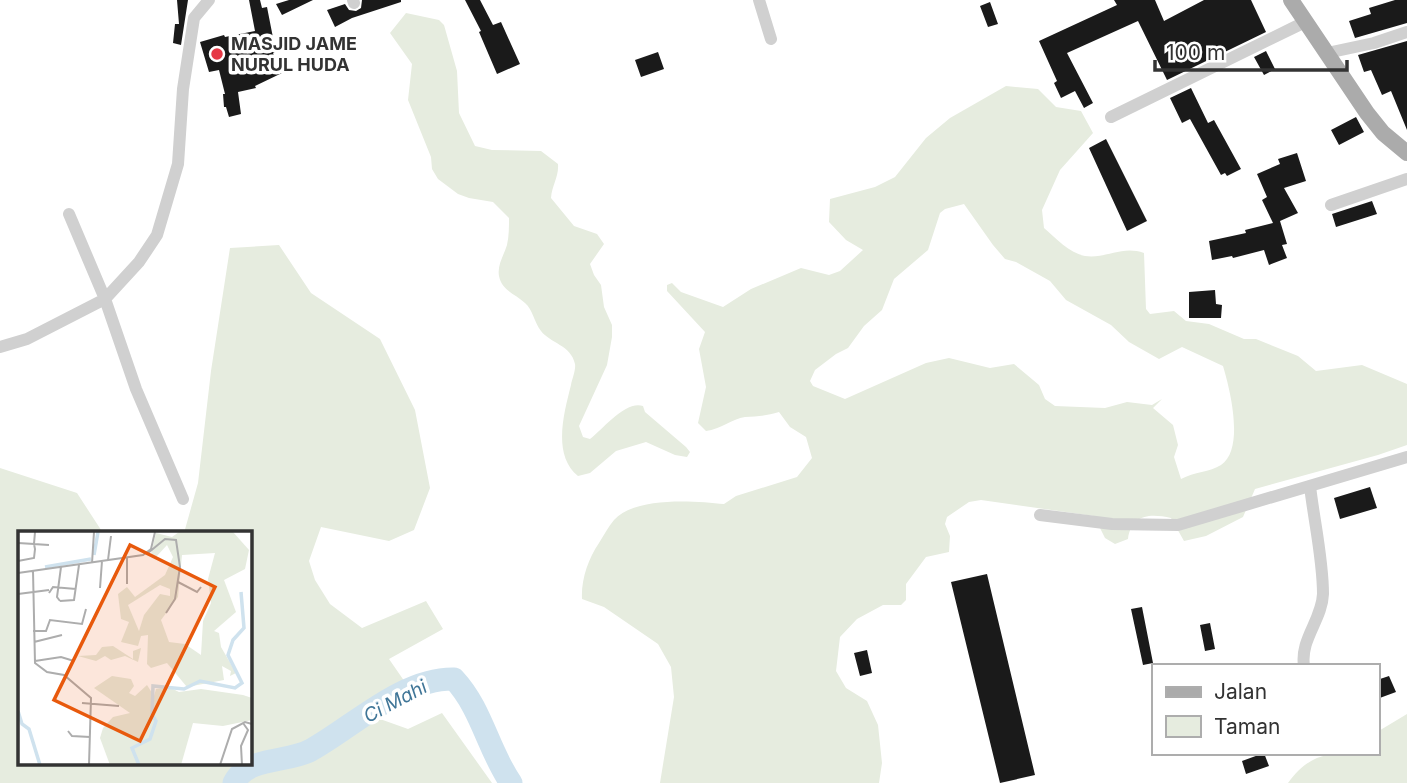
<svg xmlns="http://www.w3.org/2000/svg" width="1407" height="783" viewBox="0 0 1407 783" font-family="Inter,sans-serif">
<rect width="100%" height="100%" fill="#fff"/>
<path fill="#e6ecdf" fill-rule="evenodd" d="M406 13 439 20 444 25 457 71 459 113 475 146 492 150 541 151 558 164C559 177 552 185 551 198L574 226 597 234 604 244 590 264 594 275 601 285 604 307 612 325V337L607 365 579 426 583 437 590 439C603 429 626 400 643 406L645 412 686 447 690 452 687 457 675 455 646 442 616 451 590 473 578 476C552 455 564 413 571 385 572 379 576 370 575 364 571 345 550 343 541 331 534 322 533 310 525 303 516 294 502 291 499 276 497 265 504 255 507 245 509 236 509 227 509 218L493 202 469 198 458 194 438 179 432 169 431 157 408 100 412 64 390 33Z
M1006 86 1038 89 1056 107 1081 111 1093 133 1060 170 1042 210 1044 228C1056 238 1069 253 1085 256 1106 259 1122 245 1144 253L1146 309 1150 314 1174 311 1186 321 1209 324 1244 339H1256L1298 356 1316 371 1362 365 1407 384V445L1378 455 1255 489 1243 517 1206 536 1184 541 1171 518C1149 513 1131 515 1128 539L1115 544 1105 538 1094 516 981 500 969 502 947 517 945 524 950 536 949 552 926 557 906 584V600L901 605H883L857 619 840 637 836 671 846 688 867 701 878 725 882 763 879 783H660L674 697 671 667 658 644 604 607 582 599C581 580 588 559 599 543 604 535 608 527 614 520 636 496 695 501 724 504L736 496 797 477 812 458 806 437 790 427 779 412C767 416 757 416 745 417 732 419 721 429 706 431L698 423 706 387 699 349 705 332 667 291V285L672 283 681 292 723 307 751 289 801 268 829 275 840 271 863 250 846 240 829 222 830 199 875 187 895 177 926 138 950 118ZM964 204 993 245 1005 259 1016 262 1050 281 1066 300 1111 325 1129 342 1159 359 1182 347 1223 366C1230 389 1245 449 1221 465 1210 472 1194 472 1181 479L1174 457 1178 445 1173 425 1153 408 1162 399 1152 405 1127 402 1105 408 1055 406 1045 399 1039 385 1014 364 990 368 949 358 926 363 845 399 813 386 810 381 815 370 836 354 848 348 864 326 882 310 894 279 928 250 940 213 945 209Z
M279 245 311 293 380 339 415 410 430 488 414 530 389 541 321 527 309 561 315 580 330 604 362 628 426 601 443 629 389 659 407 685 380 719 408 729 442 713 492 783H0V468L77 493 103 533H19V764H250V533H184L198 483 211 371 230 248Z
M1407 714V783H1288C1313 748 1338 753 1377 753V732Z"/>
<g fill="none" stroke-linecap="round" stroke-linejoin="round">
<path stroke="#cfe2ee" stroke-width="23" d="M234 783C247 756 289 763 311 750 354 726 403 678 454 679 482 709 488 750 511 783"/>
</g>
<path fill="#1a1a1a" d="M177 0H188L181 45 173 43 175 24H179Z
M249 0H260L262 8 267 7 276 53H273L282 73 255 86 256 88 238 92 241 114 229 117 226 107H224L223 94H225L219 70 209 72 200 42 224 35 225 37 255 31Z
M289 0H313L282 15 276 4Z
M362 0H401V2L352 18 335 27 327 10 345 4 349 10 356 11 361 8Z
M465 0H480L493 25 501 22 520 64 497 74 479 32 481 31Z
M1114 0H1155L1164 21 1204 0H1251L1266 32 1167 80 1138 21 1067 53 1093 103 1084 108 1075 91 1061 98 1054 83 1057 81 1039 41 1117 5Z
M1395 0H1407V23L1355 38 1349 21 1371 14 1369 8Z
M990 2 998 24 988 27 980 6Z
M1407 41V130L1391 91 1382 95 1371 70 1364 72 1358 55Z
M1266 51 1275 69 1264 75 1254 57Z
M658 52 664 69 641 77 635 60Z
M1191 88 1208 123 1214 120 1241 169 1227 176 1225 173 1221 175 1190 119 1182 123 1170 98Z
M1356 117 1364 132 1339 145 1331 130Z
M1106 139 1147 221 1127 231 1089 148Z
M1297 153 1306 181 1284 188 1298 213 1280 221 1287 244 1282 245 1287 258 1269 265 1264 250 1233 258 1232 256 1212 260 1209 241 1246 233 1245 230 1273 223 1262 200 1267 197 1257 174 1280 164 1278 159Z
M1372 201 1377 214 1336 227 1332 214Z
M1215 290 1216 304 1222 305 1221 318H1189V292Z
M1370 487 1377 508 1340 519 1334 498Z
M987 574 1035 775 1000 783 951 582Z
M1142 607 1153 663 1143 665 1131 609Z
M1210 623 1215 649 1205 651 1200 625Z
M867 650 872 673 860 676 854 653Z
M1389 676 1396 692 1377 699V680Z
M1264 753 1269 766 1246 774 1242 761Z"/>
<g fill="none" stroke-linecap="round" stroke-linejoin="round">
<path stroke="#d0d0d0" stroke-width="12" d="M353 0 354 3
M759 0 771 39
M1327 53 1374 43 1407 32
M1111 117 1305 22
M1331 205 1407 179
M69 214 105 299 136 389 183 499
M0 347 27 339 105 299 139 262 157 235 178 164 183 89 194 18 209 0
M1040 515 1112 524 1178 525 1407 457
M1304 666C1300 639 1322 620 1323 594 1323 559 1314 521 1310 486"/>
<path stroke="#ababab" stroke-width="16" d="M1291 0 1367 113 1383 133 1407 153"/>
</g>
<circle fill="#e63946" stroke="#fff" stroke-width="2.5" cx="217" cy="54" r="7"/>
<g text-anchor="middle" stroke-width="7" stroke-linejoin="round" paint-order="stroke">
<g font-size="18" font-weight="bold" fill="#333" stroke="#fff" text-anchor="start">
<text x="231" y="50">MASJID JAME<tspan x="231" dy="21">NURUL HUDA</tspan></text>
</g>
<g font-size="19" font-style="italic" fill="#3f7597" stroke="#fff">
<text transform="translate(395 701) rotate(-28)" y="7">Ci Mahi</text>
</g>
</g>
<g transform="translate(18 531)">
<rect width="234" height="234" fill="#fff"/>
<path d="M161 1H215L231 19 227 38 206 49 218 81 196 100 201 102 203 116 218 142 212 145 213 140 204 135 206 149 169 156 149 132 133 137 129 133 130 104 123 105 120 115 103 111 111 91 103 88 100 63 109 56 117 66 147 44 155 26 149 14 138 26 133 23 138 2 154 6ZM197 22 190 48 193 72 185 90 183 124 167 113 151 111 143 89 160 66 164 24ZM142 54 152 58V65L142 63 126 84 121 100 110 74ZM95 115 115 128V120L123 117 120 131 107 125 93 129 87 125 78 130 60 125 78 124 84 116ZM94 145 113 148 116 155 111 162 117 165 129 154 136 165 138 158 151 156 161 161 183 158 225 164 234 167V189L205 195 175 192 163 234H92L82 207 85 197 95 186 112 182 76 157Z" fill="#e6ecdf" fill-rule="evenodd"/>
<path fill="none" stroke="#cfe2ee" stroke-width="3.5" d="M76 24 80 1M27 36 73 28M0 180 4 193 11 198 22 234M121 234 114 217 132 208 138 190 134 183 135 155 166 158 182 150 217 157 224 152 210 124 215 109 226 97 223 61"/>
<path fill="none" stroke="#adadad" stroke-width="2" d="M17 1 16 13 31 14M0 12 16 13 17 18 16 27 0 30M130 22 147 8 158 9 162 36 157 68 148 82M90 29 93 5M74 32 76 1M15 40 17 132 29 141 46 144 73 167 71 234M0 42 125 24 133 18 137 1M160 51 179 61 183 56M109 53V27M82 57 84 30M31 62 35 56 58 58M0 63 31 59M42 70 56 69 61 34M42 70 39 66 43 36M15 100H28L32 89 64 93 68 78M16 111 44 104M17 130 43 126 56 130M64 172 101 175M50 200 54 205 72 206M202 234 214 198 227 191 234 193M224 234 223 215 230 199 225 192"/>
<path fill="#e8590c" fill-opacity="0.15" stroke="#e8590c" stroke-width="3.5" d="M112 14 197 56 122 210 36 169Z"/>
<rect width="234" height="234" fill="none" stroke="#333" stroke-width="3.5"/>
</g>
<rect x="1152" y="664" width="228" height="91" fill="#ffffff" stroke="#adadad" stroke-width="2"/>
<rect x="1166" y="687" width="35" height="10" fill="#ababab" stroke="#adadad" stroke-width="2"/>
<text x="1214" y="699" font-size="21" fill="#333333">Jalan</text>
<rect x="1166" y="716" width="35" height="21" fill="#e6ecdf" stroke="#adadad" stroke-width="2"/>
<text x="1214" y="734" font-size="21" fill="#333333">Taman</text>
<path d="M1155 60v10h192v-10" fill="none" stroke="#333333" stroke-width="3.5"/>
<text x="1166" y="60" font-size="21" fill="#333333" stroke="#ffffff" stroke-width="5" paint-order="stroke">100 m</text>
</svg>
